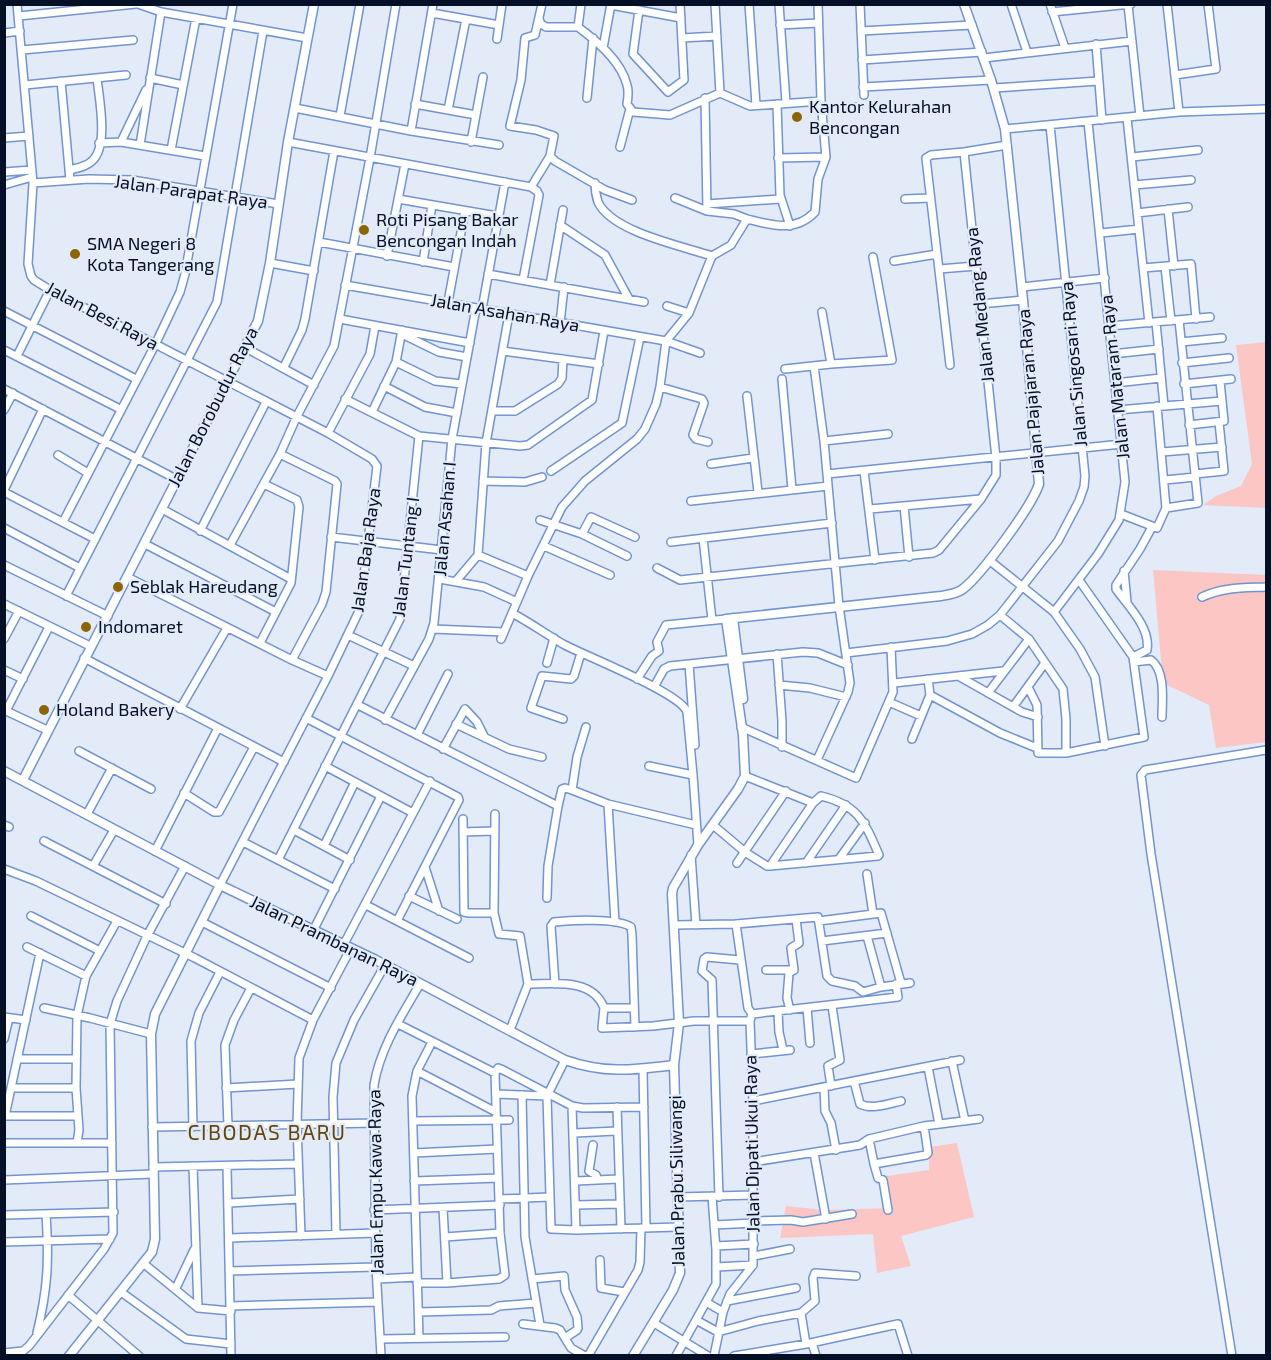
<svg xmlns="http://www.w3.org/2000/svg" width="1271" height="1360" viewBox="0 0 1271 1360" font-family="'Exo 2',sans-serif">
<rect width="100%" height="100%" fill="#e3ebf8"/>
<path fill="#fbc6c4" d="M1266 342V508L1203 505 1216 496 1241 486 1252 464 1236 345Z
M1153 570 1266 575V742L1216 748 1209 705 1163 683Z
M957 1143 974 1217 901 1236 911 1266 877 1273 873 1234 780 1238 786 1206 823 1210 891 1208 887 1176 929 1170V1147Z"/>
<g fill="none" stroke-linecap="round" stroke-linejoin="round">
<g stroke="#7294cf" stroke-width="10">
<path id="minor" d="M17 4 33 183 28 264 31 276 34 280 50 290 328 433 372 459 377 466 360 609 328 676 220 885
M138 4 161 12 307 38
M542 4 535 35 525 38 521 80 510 126 536 130 554 136 550 156
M715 4 720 93
M749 4 756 105
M779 4 786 102
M860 4 864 95
M1011 4 1027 52
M1050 4 1065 48
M1167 4 1179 112
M611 5 681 18
M1128 5 1140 116
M639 10 633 54 668 92 684 80 680 4
M1052 12 1131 4
M432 13 499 25
M19 16 136 4
M539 19 541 24 546 27H578C597 41 621 61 627 85 629 91 628 98 627 104L633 112 670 115 720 93 750 106 821 101
M780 25 818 23
M578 27 581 4
M861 31 972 25
M4 33 20 31
M682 38 717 36
M497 39 502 4
M1096 44 1102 120
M603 48 611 4
M22 50 133 40
M984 58 1132 41
M862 60 982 52
M1175 75 1216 69 1208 4
M150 78 183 85
M61 81 70 180
M25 85 126 75
M863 87 991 80
M994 88 1099 81
M587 98 593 38
M705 98 707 211 734 214 747 219
M415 104 476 115
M777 104 780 195 790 226
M295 108 411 131 499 145
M822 109 858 107
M448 110 466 19
M340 116 360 4
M1127 118 1149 323
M1005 129 1179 112 1266 109
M411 131 433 4
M4 138 29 136
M121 142 146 90
M288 142 531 187 537 191 539 195 523 280
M471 142 483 77
M99 143 121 142 205 156
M140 145 161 12
M620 147 630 109
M171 150 196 18
M1132 157 1198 150
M778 158 826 157
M69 170C77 168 86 167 92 161 109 146 99 98 97 78
M4 172 32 170
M33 183 89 179 132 180 278 204
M595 183C595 189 596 196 598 202 612 232 682 246 712 256
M4 185 32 177
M1134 185 1191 180
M531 187 550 156 555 161 605 190 632 200
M675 198 707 211
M398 199 497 216
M905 199 930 198
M707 204 780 199
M1168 209 1174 266
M1137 213 1188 207
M560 225 605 255 629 299
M1101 233 1139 229
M319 242 454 267
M387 256 405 164
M894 261 937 254
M423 262 432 205
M270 263 314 271
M1165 267 1171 321
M1143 268 1191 264 1196 319
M939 269 976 266
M488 274 644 302
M345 285 666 341 700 353
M550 285 563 210
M1022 287 1105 278
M448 302 465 211
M980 304 1023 300
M667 306 689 313
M482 309 505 182
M4 311 136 379
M340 319 470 343
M1156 322 1164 406
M560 323 564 287
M1110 326 1210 317
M402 334 439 352 467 357
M1181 342 1222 338
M244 347 314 385
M4 350 120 409
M503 351 599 364
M1112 354 1159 349
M17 356 50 290
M396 362 435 381 462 384
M1182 363 1229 358
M831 364 892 360 873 257
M950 365 926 158 931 155 964 152 1007 145
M814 366 824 441 839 606 850 683 848 692 817 760
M284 367 302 330 305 319 334 151
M785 369 831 364 822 312
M782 379 792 489
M1115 383 1161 378
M1184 384 1231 379
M384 386 425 407 457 413
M660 387 702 399 704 403 693 435 696 439 708 442
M4 389 176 479
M747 396 758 492
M345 399 419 436 520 446 528 445 592 400 604 331
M4 410 13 393
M1118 410 1222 401
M493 411H515L558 384 562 378 563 359
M372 412 396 362 402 330
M1189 425 1224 421 1220 381
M328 433 370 354 375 326
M824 441 888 434
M1162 452 1222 447
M280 454 335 481 337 484 326 592 322 604 292 660
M58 455 88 473
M711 464 753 458
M551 471 622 423 640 337
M864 471 875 560
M827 474 1122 444
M1195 474 1224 471 1219 422
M1165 480 1195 477
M483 481 525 482 542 477
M4 490 43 409
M4 492 95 539
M691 501 828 486
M904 506 909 557
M1166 508 1198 503 1179 320
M162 509 291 579
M870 509 981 499
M1121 514 1157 528 1166 508 1157 406
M540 520 582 534 627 556
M63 522 155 345 180 292 185 274 233 4
M4 528 80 568
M200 531 266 402
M582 534 591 517 635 537
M331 537 442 550
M703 538 712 620
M671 542 832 523
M145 544 276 612
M230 545 280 454 297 416 334 346 370 158 396 4
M544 546 610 575
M478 555 486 443 509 314
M478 555 528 576
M989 560 1054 612 1080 649 1095 677 1105 746
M4 565 108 616
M657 568 680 580 933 553 939 550 981 499 996 475V458L964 152
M1124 571 1127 602
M127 577 292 660 328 676
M440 579 484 587 517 602
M456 581 478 555
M66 596 217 302 263 31
M1202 597C1223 587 1244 588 1266 587
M4 604 90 646
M1054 612 1098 554 1119 520 1125 482 1088 122
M512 613C529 622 546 634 563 644 585 656 681 693 687 712L693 775 698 845
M1000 615 1029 639 1063 689 1066 719V753
M433 629 504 632
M348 635 414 666
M4 639 19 611
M501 639 528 576 562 507 585 481 637 439 645 429 656 404 660 387 666 341 689 313 712 256 731 245 747 219C771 225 795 233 815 212L818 179 826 157 821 101 818 4
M260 643 291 583 299 507 297 500 264 484
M846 653 947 641 972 634 988 625 1000 615 1058 541 1079 501 1084 487 1085 476 1050 125
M777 654 782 721V747
M1133 657 1147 650C1151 628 1128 606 1116 589V585L1140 549 1152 527
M84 658 284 762
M1134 662 1151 660C1166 671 1162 701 1162 717
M547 663 554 638
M689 664 695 745
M4 670 23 679
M960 677 1022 712 1038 717
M637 679 652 656 659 651 657 642 666 625 726 619
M894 683 1003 671
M779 685 810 688 846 697
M654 687 664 669 670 666 803 652 818 653 848 665
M1028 687 1037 705 1038 753H1066L1144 737 1133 657 1079 580
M988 693 1029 639
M930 695 1000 733 1037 748
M889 702 921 716
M358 705 558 806 548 866 547 898
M1013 707 1045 663
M180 709 227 628
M4 710 47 730
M6 711 49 627
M306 718 458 797 459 800 397 921
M563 719 531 708 542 676 571 679 574 676 581 653
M385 720 429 639 434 623 452 439 476 308
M456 724 509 749 542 757
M741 727 856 778 893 692 891 647
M417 735 448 674
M912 739 930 695 928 679
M443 749 465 709 477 722 485 738
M79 751 151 789
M325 766 413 813
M649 766 693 775
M745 776 813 803
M572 790 608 804
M184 793 214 812H219L254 747
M558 806 562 789 565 788 572 790 577 757 586 727
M87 814 112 768
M495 814 494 913 499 934 520 936 528 984 510 1030
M463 819 464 912 469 913H494
M4 825 9 827
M713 825 745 852 767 866H770L878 856 879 855C865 823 859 805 821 796L813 803 770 866
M294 830 350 860
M463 832 494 831
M44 841 166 904
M243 842 335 889
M324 846 355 782
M155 851 218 728
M691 855 696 925
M839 859 865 823
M278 860 400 619 419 436
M737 863 786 791
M806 863 846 805
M93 866 114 830
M425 867 439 911
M4 869 36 881 195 958 313 1020
M867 874 873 914
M409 896 457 919
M366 905 469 958
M31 916 100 951
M819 921 881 913 901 983
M202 922 331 988
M615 922 608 804 696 825
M674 925 736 924 818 917 827 976 832 981 855 986 863 992 881 987 867 936
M314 929 381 796
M822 941 887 933
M344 944 430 781
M27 947 86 976
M766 970H794
M528 984C554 984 593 978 604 1008
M555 984 551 926 554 922C571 920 618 918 631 927L632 935 635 1027
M881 987 910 983
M44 1008 90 1018 151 1034
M634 1008H604L602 1028 653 1026 694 1021H750
M807 1008 810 1043
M790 1010 787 998 789 973 794 970 791 948 799 943 796 919
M778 1011 779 1032 783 1050
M752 1014 898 997 896 984
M4 1017 26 1020
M398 1024 495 1073
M4 1039 9 1018
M751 1054 790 1050
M17 1059H76
M565 1060 547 1096 551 1229 576 1230 678 1227
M952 1061 965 1121
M928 1067 939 1124
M643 1069 646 1228
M417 1071 496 1112
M495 1073 498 1068 503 1070 572 1106 583 1108 644 1107
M854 1081 860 1104C872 1110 888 1104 901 1101
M831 1086 828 1066 840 1060 832 1006
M824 1087 825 1111 831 1123 836 1150
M11 1088H76
M226 1088 298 1084
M496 1094 547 1096
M522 1095 525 1237 540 1325
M753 1101 960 1060
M572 1106 576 1230
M617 1107 621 1229
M4 1116H78
M5 1116 40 953
M413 1121 509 1120
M228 1126 225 1045 234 1020 251 988
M152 1127 375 1123
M193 1127 191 1041 199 1013 220 972
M574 1133 617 1131
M869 1139 874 1164 926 1155 928 1153 924 1126
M4 1143H112
M77 1143 79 1130 76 1088 77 1016 86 976 117 921
M593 1145 589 1171 596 1175 598 1180
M414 1153 497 1149
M814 1153 826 1219
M753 1162 854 1146 860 1145 869 1139 924 1126 979 1119
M874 1164 878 1178 883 1180 888 1210
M193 1166 198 1308
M227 1166 231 1356
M153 1167 298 1164
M4 1180 153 1174
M414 1181 498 1178
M576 1181 618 1179
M678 1197 753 1195
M719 1197 712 980 702 971 704 959 707 957 740 960
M500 1199 549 1197
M229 1203 300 1199
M576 1205 619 1204
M443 1208 447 1283
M374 1210 500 1205
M4 1215 114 1212
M754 1221 791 1220 803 1222 852 1214
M714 1225 754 1223
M336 1234 333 1097 336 1063 354 1020 385 965
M301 1236 297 1125 299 1058 313 1020 351 948
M445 1237 500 1233
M230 1238 375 1233
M4 1242 110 1239
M716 1246 754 1244
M754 1256 790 1249
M600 1260 601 1288 624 1292
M143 1263 198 1308 231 1311
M716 1267 753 1265
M229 1271 376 1267
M377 1279 417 1277
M532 1279 564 1276 565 1290 577 1317 578 1328 577 1330 565 1338
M417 1283H447L499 1279 505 1275 500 1233 495 1073
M176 1288 194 1250
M121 1292 186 1339 231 1344
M68 1295 139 1356
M727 1301 796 1288
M706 1302 723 1312
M230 1306 378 1302
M419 1312 491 1310 499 1306 536 1303
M801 1313 815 1301 813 1278 815 1273 856 1276
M696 1320 718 1332 758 1321 801 1313 806 1344
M654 1323 708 1356
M523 1324 555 1328 560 1330 571 1348 585 1356
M37 1333C48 1288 49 1260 46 1214
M419 1338 412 1096 417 1071 432 1042
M380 1339 505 1337
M812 1343 816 1356
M4 1353 23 1351 29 1346 104 1249 113 1233 110 1024 117 1001 147 936 185 866
M381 1356 376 1267 374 1085C380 1048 402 1015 420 984
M588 1356 638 1270 640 1262 641 1228
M676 1356 716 1284V1250L712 1196
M714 1356 723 1312 730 1294 753 1265V1101L750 1021 752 1014 748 1008 736 924
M734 1356 806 1344 898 1324 908 1356
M1232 1356 1151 854 1141 775 1145 770 1266 750"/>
</g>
<g stroke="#7294cf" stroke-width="11">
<path id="tertiary" d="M733 618 743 699
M4 771 220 885 376 960 565 1060C605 1074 633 1070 674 1065
M23 780 258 321 270 263 288 142 314 4
M69 1356 152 1252 155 1239 151 1034 155 1014 220 885
M633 1356 673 1290 680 1273 674 1065 679 1023 672 894 673 888 698 845 738 789 745 776 743 735 726 619 941 596C948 595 956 594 963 589 982 574 1032 506 1039 484L1023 300 1005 129 991 80 964 4"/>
</g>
<use href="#minor" stroke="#fff" stroke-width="7"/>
<use href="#tertiary" stroke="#fff" stroke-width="8"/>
</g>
<g fill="#8c6507" stroke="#e3ebf8" stroke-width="2">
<circle cx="797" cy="117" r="6"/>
<circle cx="364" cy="230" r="6"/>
<circle cx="75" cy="254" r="6"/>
<circle cx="118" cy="587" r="6"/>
<circle cx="86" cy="627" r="6"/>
<circle cx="44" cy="710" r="6"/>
</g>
<g text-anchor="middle" stroke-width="4.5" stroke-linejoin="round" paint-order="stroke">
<g font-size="18" fill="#051026" stroke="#e3ebf8" text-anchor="start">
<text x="809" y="113">Kantor Kelurahan<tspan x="809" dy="21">Bencongan</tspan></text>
<text x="376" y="226">Roti Pisang Bakar<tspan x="376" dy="21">Bencongan Indah</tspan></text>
<text x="87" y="250">SMA Negeri 8<tspan x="87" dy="21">Kota Tangerang</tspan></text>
<text x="130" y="593">Seblak Hareudang</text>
<text x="98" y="633">Indomaret</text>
<text x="56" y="716">Holand Bakery</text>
</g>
<g font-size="18" fill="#051026" stroke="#e3ebf8">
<text transform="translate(191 192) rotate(8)" y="6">Jalan Parapat Raya</text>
<text transform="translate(980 305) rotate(-96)" y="6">Jalan Medang Raya</text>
<text transform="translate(505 313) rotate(10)" y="6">Jalan Asahan Raya</text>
<text transform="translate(102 316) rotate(28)" y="6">Jalan Besi Raya</text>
<text transform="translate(1074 364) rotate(-95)" y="6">Jalan Singosari Raya</text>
<text transform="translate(1115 377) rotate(-96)" y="6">Jalan Mataram Raya</text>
<text transform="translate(1031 392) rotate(-95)" y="6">Jalan Pajajaran Raya</text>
<text transform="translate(213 407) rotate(-63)" y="6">Jalan Borobudur Raya</text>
<text transform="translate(445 519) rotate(-85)" y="6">Jalan Asahan I</text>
<text transform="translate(366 550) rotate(-82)" y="6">Jalan Baja Raya</text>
<text transform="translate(406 557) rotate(-83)" y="6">Jalan Tuntang I</text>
<text transform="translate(334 941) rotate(26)" y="6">Jalan Prambanan Raya</text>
<text transform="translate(752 1144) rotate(-91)" y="6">Jalan Dipati Ukui Raya</text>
<text transform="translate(677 1181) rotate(-91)" y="6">Jalan Prabu Siliwangi</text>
<text transform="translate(376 1182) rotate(-91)" y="6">Jalan Empu Kawa Raya</text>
</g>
<g font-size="21" letter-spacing="1.5" fill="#62460b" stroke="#e3ebf8">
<text x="267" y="1140">CIBODAS BARU</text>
</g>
</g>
<rect width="1271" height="1360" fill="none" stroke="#051026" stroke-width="12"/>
</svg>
